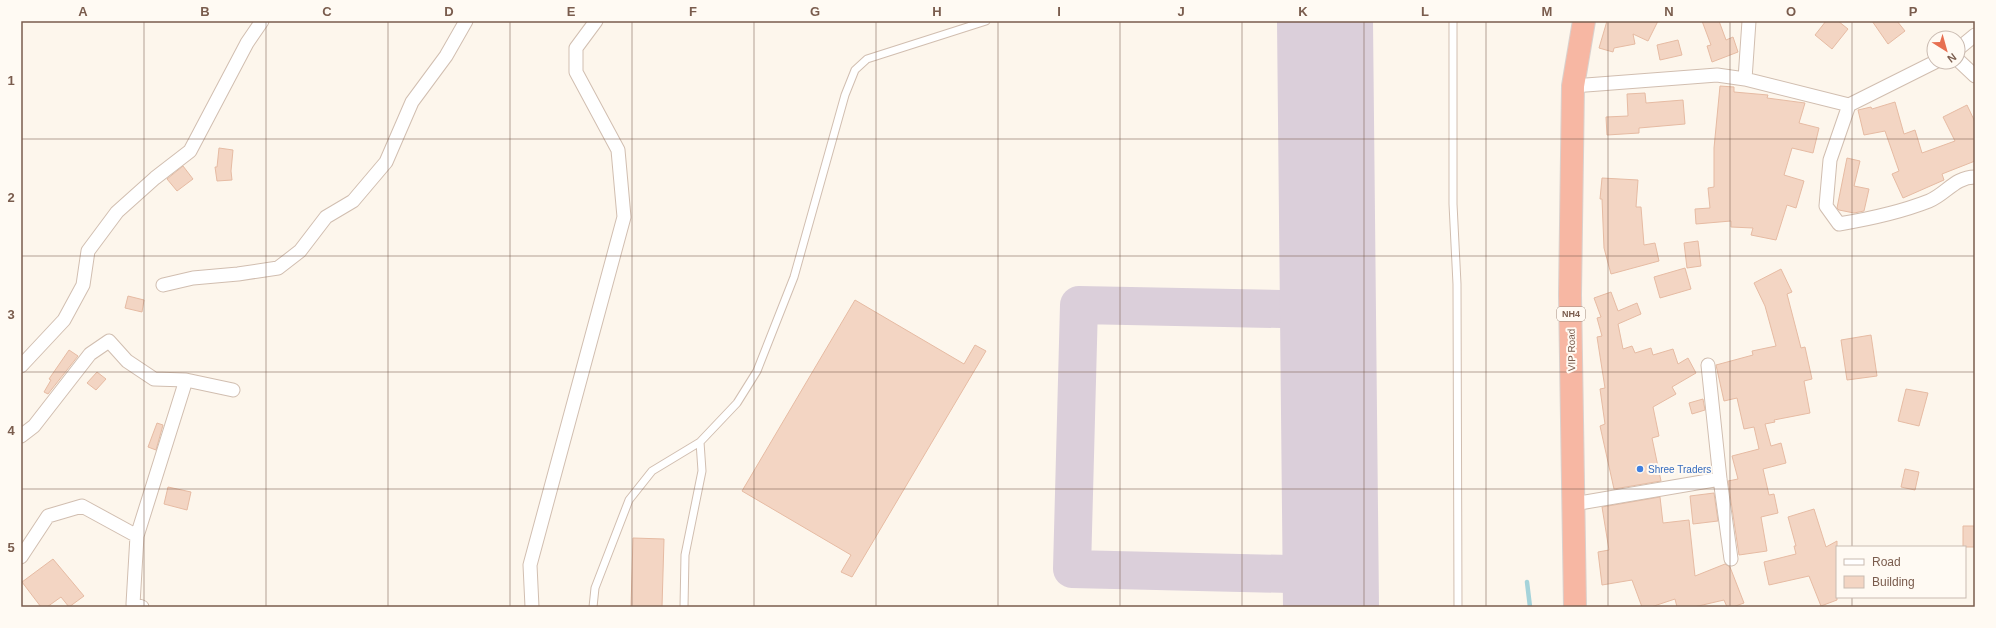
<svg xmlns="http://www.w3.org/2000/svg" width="1996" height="628" viewBox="0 0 1996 628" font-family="Arial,sans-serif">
<rect width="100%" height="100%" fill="#fdf6ec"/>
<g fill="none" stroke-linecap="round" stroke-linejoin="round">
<path stroke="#a5d3da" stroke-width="4.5" d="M1527 582 1530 607"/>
<path stroke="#dbcfda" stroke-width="38" d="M1328 310 1079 305 1072 569 1331 575"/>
<path stroke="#dbcfda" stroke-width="96" d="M1325 21 1331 607"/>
</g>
<path fill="#f3d5c3" stroke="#e6bba3" d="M1607 21H1658L1648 41 1633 34 1635 44 1614 48 1613 52 1599 48Z
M1702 21H1719L1726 40 1733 37 1738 52 1712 62 1707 46 1711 45Z
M1826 21H1838L1848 29 1832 49 1815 35Z
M1872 21H1897L1905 31 1888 44Z
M1678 40 1682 55 1660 60 1657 45Z
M1720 86 1734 87V92L1768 95 1767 98 1805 103 1799 123 1819 128 1813 153 1792 148 1784 175 1804 181 1796 208 1787 205 1776 240 1751 235 1753 228 1731 227V221L1696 224 1695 209 1710 208 1708 188 1714 187V148Z
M1645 93 1646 103 1683 100 1685 124 1639 128V133L1607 135 1606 117 1628 116 1627 94Z
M1895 102 1904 134 1915 130 1922 153 1955 141 1943 117 1967 105 1975 122V161L1942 174 1944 180 1903 198 1892 174 1899 171 1885 131 1864 135 1858 110 1871 107 1872 109Z
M219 148 233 150 231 171 232 180 217 181 215 167H217Z
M1847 158 1860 161 1854 186 1869 189 1864 211 1854 213 1839 210 1837 208Z
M183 166 193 179 177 191 167 179Z
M1602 178 1638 180 1636 207H1641L1644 245 1655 243 1659 261 1611 274 1604 248 1602 199H1600Z
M1698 241 1701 266 1687 268 1684 243Z
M1685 268 1691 289 1660 298 1654 277Z
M1781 269 1792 292 1787 294 1801 348 1805 347 1812 379 1804 381 1810 413 1774 420 1775 422 1765 424 1771 446 1781 443 1786 463 1763 469 1769 495 1774 494 1778 513 1761 517 1767 551 1739 555 1728 481 1738 479 1732 456 1759 449 1754 427 1744 429 1737 398 1724 401 1716 365 1753 355 1752 351 1776 346 1765 306 1754 283Z
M1611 292 1618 311 1637 303 1641 314 1618 324 1623 349 1632 346 1635 353 1651 348 1653 355 1673 349 1678 364 1688 358 1696 373 1672 387 1676 394 1653 407 1659 436 1652 438 1661 481 1614 489 1600 426 1605 424 1600 389 1605 388 1597 337 1602 336 1597 318 1601 317 1594 298Z
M128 296 144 300 142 312 125 308Z
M855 300 964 364 975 345 986 351 852 577 841 572 851 555 742 491Z
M1871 335 1877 376 1847 380 1841 340Z
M69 350 78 356 48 394 44 392 51 380 49 379Z
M97 372 106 379 96 390 87 383Z
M1906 389 1928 393 1919 426 1898 421Z
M1703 399 1705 410 1692 414 1689 403Z
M157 423 163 425 156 450 148 447Z
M1905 469 1919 472 1915 490 1901 487Z
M168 487 191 492 187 510 164 504Z
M1714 493 1718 521 1693 524 1690 496Z
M1660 497 1663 523 1689 520 1695 576 1725 564 1730 567 1744 603 1733 607H1727L1724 600 1694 607H1677L1675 599 1651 607H1642L1632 580 1602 585 1598 552 1609 550 1602 507Z
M1814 509 1826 547 1837 541V600L1821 606 1809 576 1769 585 1764 562 1796 554 1794 546H1796L1788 517Z
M1963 526H1975V547H1963Z
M633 538 664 539 662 607H631Z
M53 559 84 596 69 607 61 597 47 607H41L22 582Z"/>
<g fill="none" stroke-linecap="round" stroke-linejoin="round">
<g stroke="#d1beb0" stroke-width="9">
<path id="lane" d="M1453 21V204L1457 284 1458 607
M593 607 595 588 629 500 652 471 700 442 737 403 757 371 794 277 845 95 855 70 867 59 986 21
M684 607 685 555 702 471 700 442"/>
</g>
<g stroke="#d1beb0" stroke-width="15">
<path id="street" d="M1958 49 1975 35
M1958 60 1975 76
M1745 79 1749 21
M1573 86 1717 75 1745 79 1849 105 1935 62
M1849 105 1830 160 1826 206 1839 224C1869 219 1901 212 1929 201 1946 194 1955 177 1975 177
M163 285 193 278 238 274 278 268 300 251 326 217 353 201 386 162 412 102 446 56 466 21
M1708 365 1720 479 1731 559
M21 366 64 320 83 285 88 251 117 212 155 178 190 151 247 43 262 21
M21 436 34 426 90 354 109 341 127 361 154 379 186 380 233 390
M1574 504 1720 479
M137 536 186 380
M21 557 48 516 82 506 137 536 133 604 142 607
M532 607 530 565 624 217 618 150 576 72V48L596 21"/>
</g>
<g stroke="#dad1cd" stroke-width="24">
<path id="highway" d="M1575 607 1570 295 1573 86 1584 21"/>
</g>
<use href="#lane" stroke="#fff" stroke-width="7"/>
<use href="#street" stroke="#fff" stroke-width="13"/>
<use href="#highway" stroke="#f7b7a3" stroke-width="22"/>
</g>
<path fill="none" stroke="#7a5c4d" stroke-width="1" stroke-opacity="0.55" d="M144 21V607M266 21V607M388 21V607M510 21V607M632 21V607M754 21V607M876 21V607M998 21V607M1120 21V607M1242 21V607M1364 21V607M1486 21V607M1608 21V607M1730 21V607M1852 21V547M21 139H1975M21 256H1975M21 372H1975M21 489H1975M1852 597V607"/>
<circle fill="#3f7fe0" stroke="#fffaf3" stroke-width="1.5" cx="1640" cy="469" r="4"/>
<g text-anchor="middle" stroke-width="4" stroke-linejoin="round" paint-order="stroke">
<rect fill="#fffaf3" stroke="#a28b7f" stroke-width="1" x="1557" y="307" width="28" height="14" rx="3"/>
<g font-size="9" font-weight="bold" fill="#7a5c4d">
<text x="1571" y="317">NH4</text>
</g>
<g font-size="10" fill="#7a5c4d" stroke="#fffaf3">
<text transform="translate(1571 350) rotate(-91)" y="4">VIP Road</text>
</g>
<g font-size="10" fill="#366cbe" stroke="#fffaf3" text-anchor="start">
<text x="1648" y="473">Shree Traders</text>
</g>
</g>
<rect width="1996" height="628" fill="none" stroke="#fffaf3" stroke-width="44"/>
<rect x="1836" y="546" width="130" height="52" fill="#fffaf3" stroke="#cabbb1"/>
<rect x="1844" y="559" width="20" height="6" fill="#ffffff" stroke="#cabbb1"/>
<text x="1872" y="566" font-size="12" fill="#7a5c4d">Road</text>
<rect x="1844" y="576" width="20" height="12" fill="#f3d5c3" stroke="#cabbb1"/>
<text x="1872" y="586" font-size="12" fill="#7a5c4d">Building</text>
<g transform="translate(1946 50) rotate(143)"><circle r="19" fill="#fffaf3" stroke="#cabbb1"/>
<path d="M0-3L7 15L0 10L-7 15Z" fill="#e76f51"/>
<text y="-6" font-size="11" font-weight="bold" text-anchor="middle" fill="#7a5c4d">N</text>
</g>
<rect x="22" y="22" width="1952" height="584" fill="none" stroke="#7a5c4d" stroke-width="1.5"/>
<g font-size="13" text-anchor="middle" font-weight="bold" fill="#7a5c4d">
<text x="83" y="16">A</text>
<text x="205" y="16">B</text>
<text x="327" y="16">C</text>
<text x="449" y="16">D</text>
<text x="571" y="16">E</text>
<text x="693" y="16">F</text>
<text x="815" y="16">G</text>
<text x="937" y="16">H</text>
<text x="1059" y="16">I</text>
<text x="1181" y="16">J</text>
<text x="1303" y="16">K</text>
<text x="1425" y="16">L</text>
<text x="1547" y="16">M</text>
<text x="1669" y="16">N</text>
<text x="1791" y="16">O</text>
<text x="1913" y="16">P</text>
<text x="11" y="85">1</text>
<text x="11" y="202">2</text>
<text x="11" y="319">3</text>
<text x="11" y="435">4</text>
<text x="11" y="552">5</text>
</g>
</svg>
